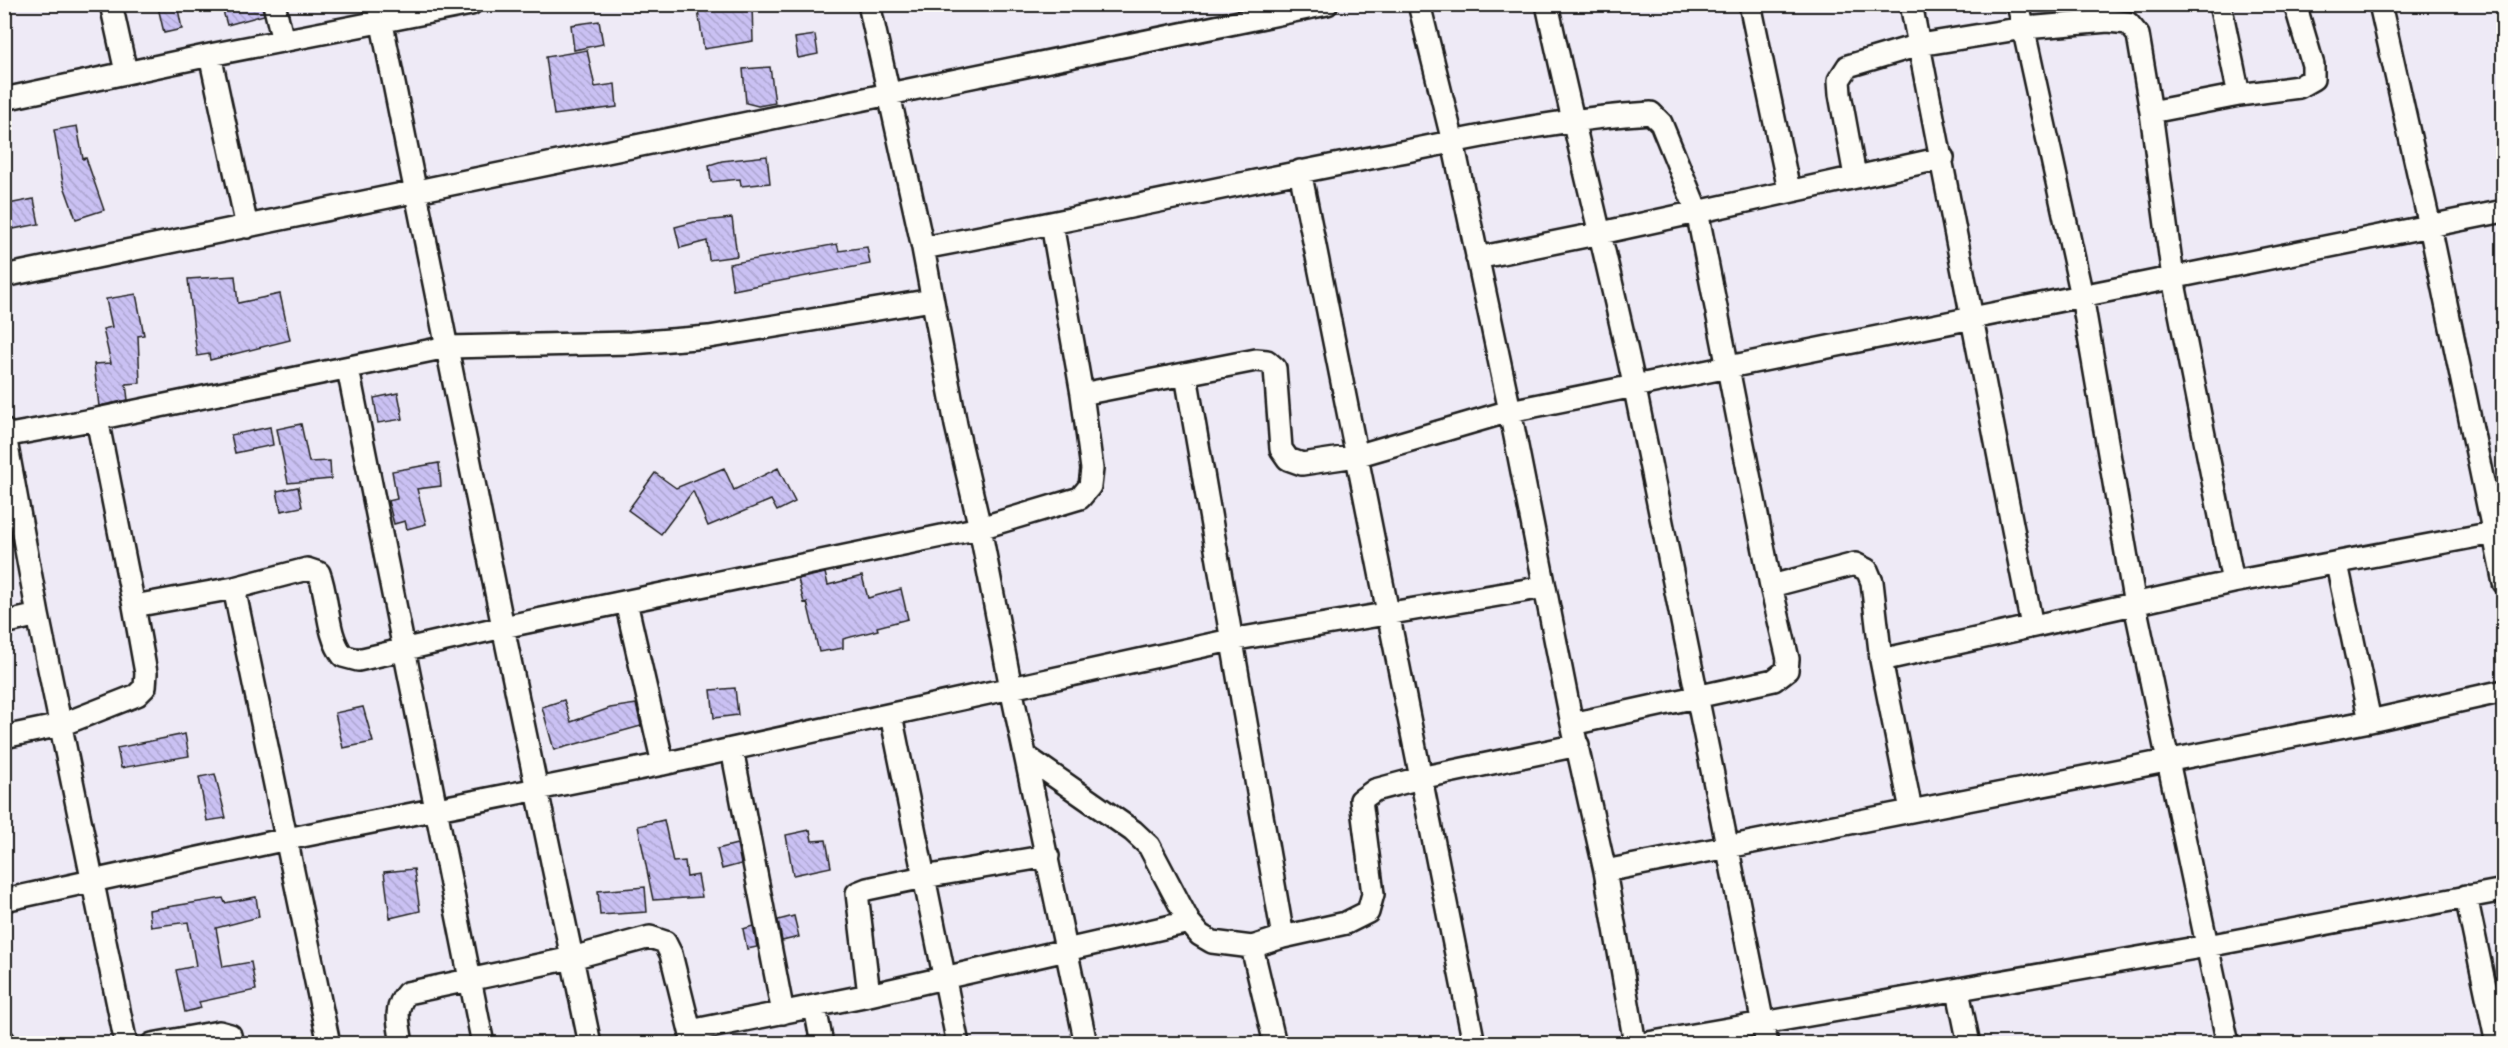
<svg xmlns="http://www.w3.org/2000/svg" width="2508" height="1048" viewBox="0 0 2508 1048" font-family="Dekko,sans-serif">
<defs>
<pattern id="building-back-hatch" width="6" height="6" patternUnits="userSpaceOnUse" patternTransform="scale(1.5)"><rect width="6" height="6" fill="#cac1f3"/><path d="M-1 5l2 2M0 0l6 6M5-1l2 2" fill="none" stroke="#ada5d0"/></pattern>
</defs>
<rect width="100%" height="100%" fill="#eeeaf6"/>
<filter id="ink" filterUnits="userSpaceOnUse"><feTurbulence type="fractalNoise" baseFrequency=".0167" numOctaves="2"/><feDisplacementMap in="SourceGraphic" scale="12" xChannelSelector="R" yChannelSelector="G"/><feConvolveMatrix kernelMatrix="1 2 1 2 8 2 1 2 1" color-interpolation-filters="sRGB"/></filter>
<g filter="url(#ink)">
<path fill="url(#building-back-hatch)" stroke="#1c1c1c" stroke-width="1.5" d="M169 4H177L182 29 164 33 158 7Z
M221 4H262L264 15 227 25Z
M697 4H752L753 41 704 49Z
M599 21 603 44 574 50 571 25Z
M815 35 818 54 798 58 795 38Z
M587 50 595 87 615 84 617 107 554 115 546 57Z
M770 67 775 103 758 106 746 103 743 69Z
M77 126 83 159 86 158 104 210 76 219 63 183 54 130Z
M767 156 770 183 741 186 740 179 711 182 709 165 722 161Z
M34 199 39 224 13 229 8 204Z
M732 218 737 256 709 260 707 241 680 248 675 227 694 222Z
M837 244 839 251 867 247 870 264 733 290 729 264Z
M235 276 238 303 280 294 290 340 210 360 209 354 197 356 188 279Z
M136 294 144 335 138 336 140 383 126 384 128 400 99 406 94 364 111 363 103 329 112 327 106 299Z
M398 393 403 419 378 423 374 398Z
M301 424 309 462 330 461 331 479 288 483 277 429Z
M270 427 273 445 235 453 231 435Z
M439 463 441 486 417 489 426 524 407 529 405 521 394 524 388 501 397 499 392 471Z
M724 468 734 490 778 468 795 502 777 511 771 500 708 526 693 491 661 534 628 510 655 473 676 488Z
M298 487 302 507 281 511 277 491Z
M825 573 828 585 862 576 868 598 901 589 908 619 877 627 878 630 843 639V648L819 652 807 602 804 603 798 579Z
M735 688 738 715 714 718 711 690Z
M564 700 571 722 610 708 636 704 641 726 554 750 542 707Z
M363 707 373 742 343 748 335 713Z
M185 734 189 756 121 768 117 748Z
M215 774 226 818 207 821 199 777Z
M664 820 673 862 685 861 687 877 698 875 702 897 653 900 638 826Z
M810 830 812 841 826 840 831 867 793 875 786 835Z
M737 844 741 864 722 869 717 849Z
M414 869 420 911 390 918 384 872Z
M645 887 647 912 600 915 598 891Z
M256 897 259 917 216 928 223 967 251 962 256 990 199 1002 201 1008 185 1012 176 970 196 966 188 922 151 927 149 910 223 898 225 903Z
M794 916 799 937 782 941 778 920Z
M753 926 757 947 747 949 743 929Z"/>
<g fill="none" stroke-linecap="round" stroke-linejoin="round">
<g stroke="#1c1c1c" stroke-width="26">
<path id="minor" d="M111 4 126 72
M274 4 283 41
M378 4 503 627 590 1044
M869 4 923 248 956 425 980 528 1011 688 1086 1044
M1419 4 1453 142 1510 411 1572 724 1605 871 1635 1044
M1547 4C1574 131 1607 257 1634 384 1680 604 1722 824 1767 1044
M1750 4 1789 190
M1911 4C1952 212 1991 419 2032 626
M2018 4 2082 296 2135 605 2228 1044
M2220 4 2239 95
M2380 4 2430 226 2504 583
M210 55 247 227
M4 99 210 55 471 4
M2151 112 2239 95 2299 87 2313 79V65L2295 4
M1300 171 1474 1044
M1855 176 1840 94 1839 80 1848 66 1919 45 2024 28 2108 21 2128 23 2138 35 2151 112 2173 278 2233 582
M923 248C1080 219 1235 184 1391 154 1477 137 1563 118 1651 113L1661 123 1697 211 1771 586 1788 659 1787 670 1774 680 1572 724
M1477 258 1601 233 1943 158
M4 276 1327 4
M348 369 483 1044
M1186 375 1283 937
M1082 394 1256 360 1267 361 1275 368 1281 449 1288 459 1302 464 1356 456 1510 411 2504 211
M97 419 134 606
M4 430 38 615 126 1044
M4 436 97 419 447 347 631 343 709 337 932 300
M2337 564 2370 721
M1771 586 1855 564 1867 570 1872 582 1881 660 1911 810
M234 588 329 1044
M626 602 663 764
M4 623 38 615
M1881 660 2233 582 2504 531
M891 715 958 1044
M4 737 61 725 137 695 145 687 146 673 134 606 234 588 307 569 319 573C329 599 326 634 343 656L358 660 503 627 980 528 1080 498 1090 486 1092 469 1082 394 1052 224
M732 749 783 1013
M1027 757 1133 831 1149 846 1189 922 1200 935 1212 942 1252 947 1283 937 1346 923 1368 912 1373 894 1361 800 1375 790 1420 778 1578 745
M1605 871 2370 721 2504 691
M2466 896 2497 1044
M4 900 287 839 663 764 1231 640 1545 587
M1252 947 1275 1044
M1958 991 1969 1044
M869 995 857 893 867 889 924 877 1048 856
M815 1007 822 1044
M690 1031 869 995 1189 922
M4 1041 5 1044
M152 1044 219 1032 230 1035 232 1044
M402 1044C399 1024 393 1008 407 993L572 958 650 937 665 942 671 954 693 1043
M1642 1044 2207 946 2504 890"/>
</g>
<use href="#minor" stroke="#fdfcf7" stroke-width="21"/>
</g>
</g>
<rect width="2508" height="1048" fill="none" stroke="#fdfcf7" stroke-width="24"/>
<rect x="12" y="12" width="2484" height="1024" fill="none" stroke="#1c1c1c" stroke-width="2" filter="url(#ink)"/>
</svg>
